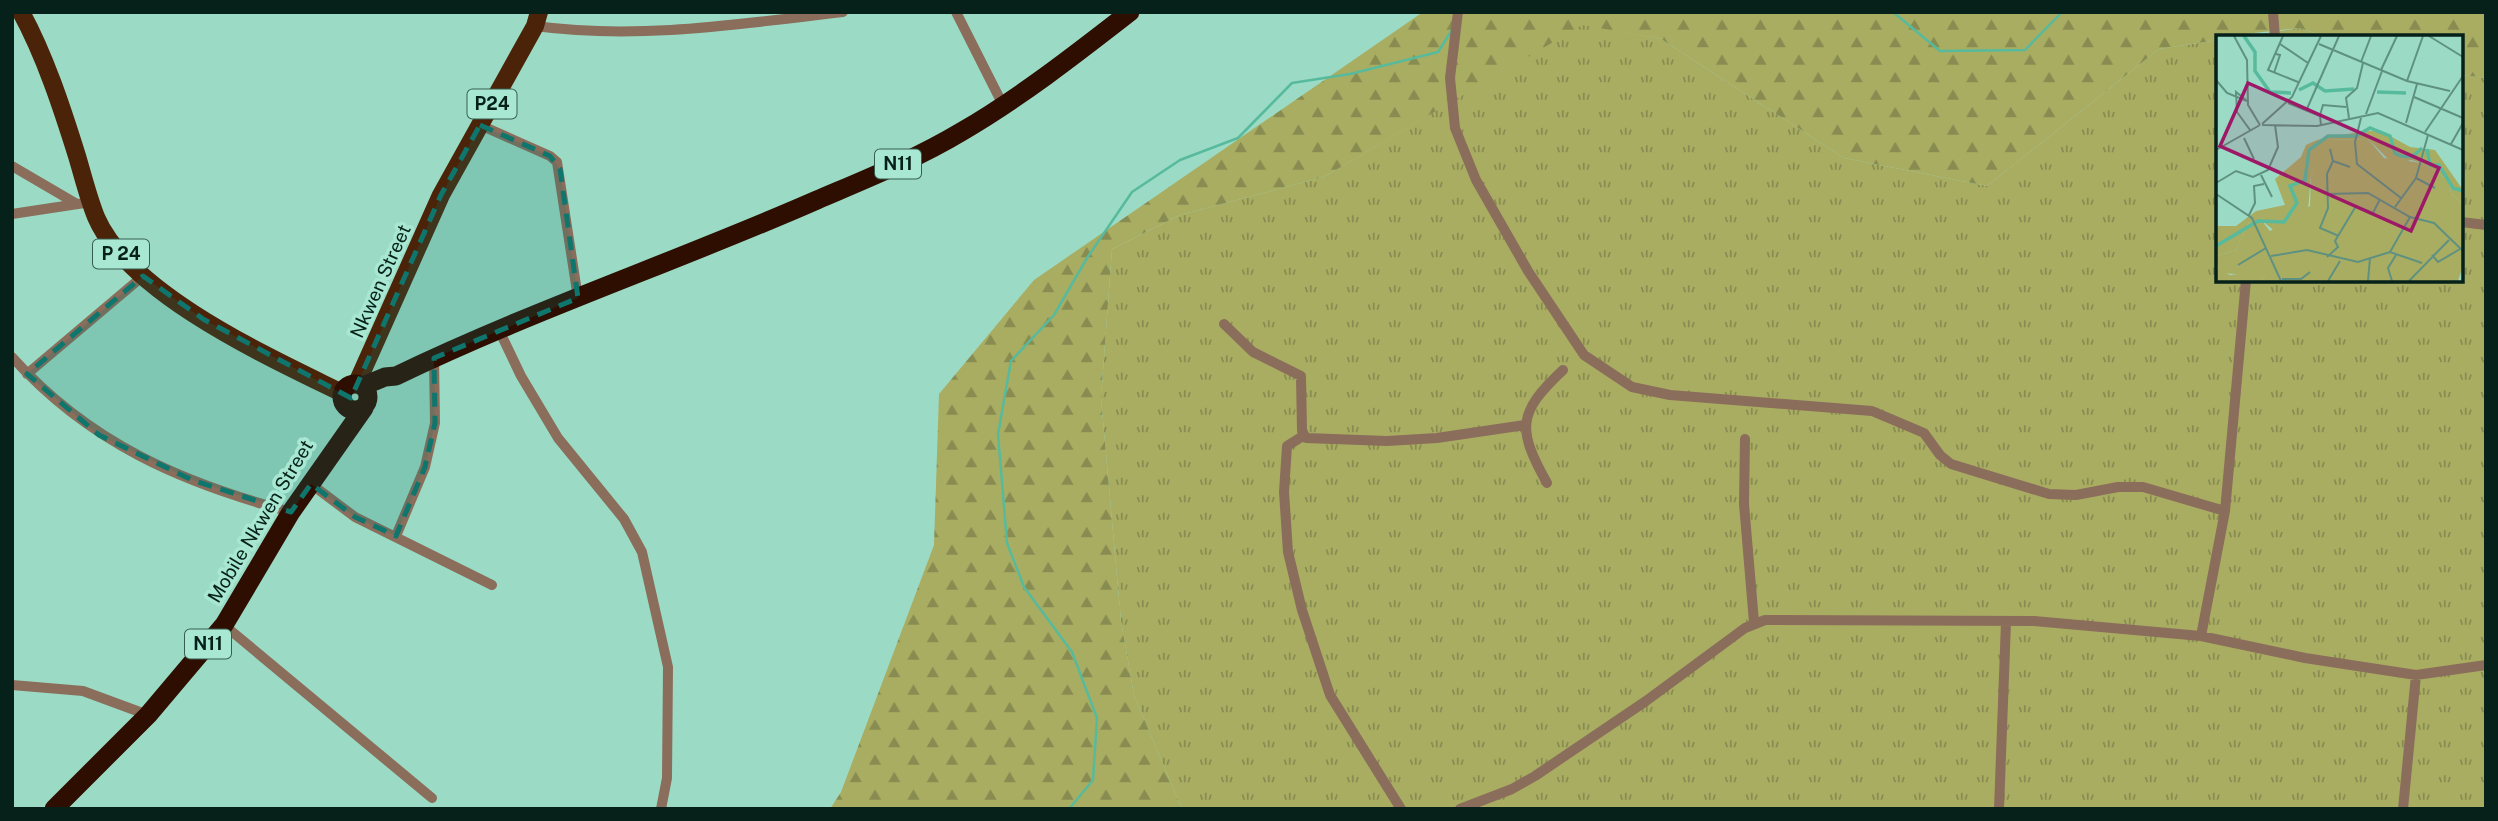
<svg xmlns="http://www.w3.org/2000/svg" width="2498" height="821" viewBox="0 0 2498 821" font-family="'Public Sans',sans-serif">
<defs>
<pattern id="grass-tufts" width="24" height="20" patternUnits="userSpaceOnUse" patternTransform="scale(1.75)"><rect width="24" height="20" fill="#a9ad62"/><path d="M3 7l-1-3M5 7V3M7 7l1-3M15 17l-1-3M17 17v-4M19 17l1-3" fill="none" stroke="#888c50"/></pattern>
<pattern id="forest-firs" width="22" height="20" patternUnits="userSpaceOnUse" patternTransform="scale(1.75)"><rect width="22" height="20" fill="#a9ad62"/><path d="M5 1l3.5 6h-7zM16 11l3.5 6h-7z" fill="#888c50"/></pattern>
</defs>
<rect width="100%" height="100%" fill="#9bdbc5"/>
<path fill="url(#grass-tufts)" d="M1582 24 1661 39 1844 158 1987 186 2159 49 2218 40V280H2461V75L2486 78V809H1182L1134 695 1121 621 1101 398 1112 249 1180 215 1324 177Z
M2299 28 2327 37H2241Z"/>
<path fill="url(#forest-firs)" d="M1423 12H2486V78L2461 75V37H2327L2299 28 2218 37V40L2159 49 1987 186 1844 158 1661 39 1582 25 1324 177 1180 215 1112 249 1101 398 1121 621 1134 695 1182 809H830L841 792 934 545 939 394 1034 280Z"/>
<g fill="none" stroke-linecap="round" stroke-linejoin="round">
<path stroke="#57ba9c" stroke-width="2.5" d="M1893 12 1940 51 2025 50 2062 12
M1069 809 1093 780 1097 718 1072 652 1024 587 1007 543 998 434 1011 361 1054 315 1087 258 1132 192 1180 160 1238 138 1292 83 1350 74 1438 52 1452 30"/>
<path stroke="#8b6d5b" stroke-width="10" d="M956 12 1003 105
M1458 12 1450 78 1455 128 1476 180 1528 271 1584 355 1632 387 1670 395 1872 411 1924 433 1940 455 1951 464 2049 494 2076 495 2118 487H2143L2225 511
M2273 12 2275 37
M535 26C638 40 740 24 843 12
M480 125 550 156 557 162 578 298
M12 166 77 204
M12 214 91 202
M2461 222 2486 225
M1224 324 1253 352 1301 376 1302 431 1306 438 1387 441 1437 438 1525 425
M499 330 521 376 558 438 624 519 642 552 668 667 667 778 661 809
M12 357C89 443 182 483 291 512
M27 374 143 276
M1303 436 1287 446 1284 492 1288 552 1302 610 1330 695 1401 809
M1745 439 1744 504 1754 622
M1547 483C1517 429 1517 413 1563 370
M311 484 355 517 492 585
M396 536 425 467 435 423 434 358
M224 625 432 798
M2201 636 2225 511 2246 280
M12 685 83 691 148 715
M1460 809 1512 789 1535 776 1646 701 1745 628 1765 620 2034 621 2201 636 2305 658 2416 675 2486 665
M1999 809 2006 622
M2403 809 2416 675"/>
<path stroke="#4b2308" stroke-width="18" d="M21 12C45 56 62 108 77 156 83 176 88 197 96 217 129 294 269 357 342 393
M357 383 441 195 535 26 539 12"/>
<path stroke="#2e0e00" stroke-width="19" d="M342 397a13 13 0 1 1 26 0a13 13 0 1 1-26 0Z
M363 386 385 377 396 376C533 310 678 261 817 200 866 179 916 159 961 132 1021 97 1076 54 1130 12
M54 809 148 715 224 625 291 512 364 408"/>
</g>
<path fill="#0f766e" fill-opacity="0.2" stroke="#0f766e" stroke-width="5" stroke-dasharray="14 9" stroke-linejoin="round" d="M480 125 550 156 560 169 578 298 434 358 435 423 425 467 396 536 355 517 311 484 291 512 192 480 99 435 27 374 143 276 203 319 351 398 441 195Z"/>
<g text-anchor="middle" stroke-width="7" stroke-linejoin="round" paint-order="stroke">
<g fill="#a8e8d2" stroke="#375d50" stroke-width="2">
<rect x="467.5" y="89.5" width="49" height="29" rx="5"/>
<rect x="875" y="149.5" width="46" height="29" rx="5"/>
<rect x="93" y="239.5" width="56" height="29" rx="5"/>
<rect x="185" y="629.5" width="46" height="29" rx="5"/>
</g>
<g font-size="18" font-weight="bold" fill="#062119">
<text x="492" y="110">P24</text>
<text x="898" y="170">N11</text>
<text x="121" y="260">P 24</text>
<text x="208" y="650">N11</text>
</g>
<g font-size="19" fill="#062119" stroke="#a8e8d2">
<text transform="translate(380 281) rotate(-66)" y="7">Nkwen Street</text>
<text transform="translate(260 521) rotate(-59)" y="7">Mobile Nkwen Street</text>
</g>
</g>
<g transform="translate(2216 35)">
<rect width="247" height="247" fill="#9bdbc5"/>
<path d="M152 104 168 123 207 128 233 146 235 158 247 170V231L242 246H44L49 241 3 238 0 221 20 215 33 187 46 186 54 196 94 171 95 140 108 105Z" fill="#a9ad62"/>
<path d="M147 96H165L194 112 219 115 247 155V170L235 158 233 146 207 128 195 125 178 130 152 104 109 105 95 140 92 176 60 197 46 186 33 187 20 215 0 221V191H20L40 176 69 170 59 144 85 122 90 110 101 105ZM0 233 14 240 46 236 49 241 44 246H0Z" fill="#a9ad62"/>
<path fill="none" stroke="#57ba9c" stroke-width="3.5" d="M28 1 39 17V36L54 57 75 58M83 55 97 48 109 56 138 54M161 57 190 58M211 114 214 130H223L237 153 247 156M0 211 42 186 68 187 81 168 74 151 89 145 93 115 112 101H140L154 93 174 101 179 118 185 121 196 122 206 113"/>
<path fill="none" stroke="#5f9180" stroke-width="2" d="M18 1 31 25 32 70 44 90M67 1 52 35 82 47M213 1 247 22M64 9 92 28M103 9 191 46 234 56M145 27 155 1M165 35 181 1M58 38 64 20 60 19M0 45 11 58 31 66M191 46 207 1M198 62 247 83M30 65 20 57 21 77 34 95M72 68 104 81 105 90M90 76 123 1M150 79 166 36M104 80 107 70 130 72M133 83 130 63 141 53 147 28M145 83 139 107 141 129 185 163M190 88 201 49M46 89 76 62 105 1M46 90 101 91 162 78 247 115M209 97 247 41M28 103 38 124M235 109 247 88M114 114 117 126 134 132M0 115 44 90M117 126 111 139 112 173 104 193 123 201M45 140 56 162M200 143 219 153M0 148 20 136 37 142 52 135 62 112 59 90M0 159 36 183 65 246M112 159 152 158 194 182 218 188 247 216M179 172 200 143 212 100M33 180 39 168 38 151 48 149M174 217 194 182M216 220 222 227 244 214M55 221 91 215 142 227 174 217 206 228M111 222 122 212 119 206 140 171 157 178 164 164M22 230 50 213M66 244H85L94 237M112 246 124 226M152 246 154 223M176 246 172 233 180 220M193 246 233 205"/>
<path fill="#9e1868" fill-opacity="0.15" stroke="#9e1868" stroke-width="3.5" d="M32 48 223 133 195 196 4 111Z"/>
<rect width="247" height="247" fill="none" stroke="#062119" stroke-width="3.5"/>
</g>
<rect width="2498" height="821" fill="none" stroke="#062119" stroke-width="28"/>
</svg>
